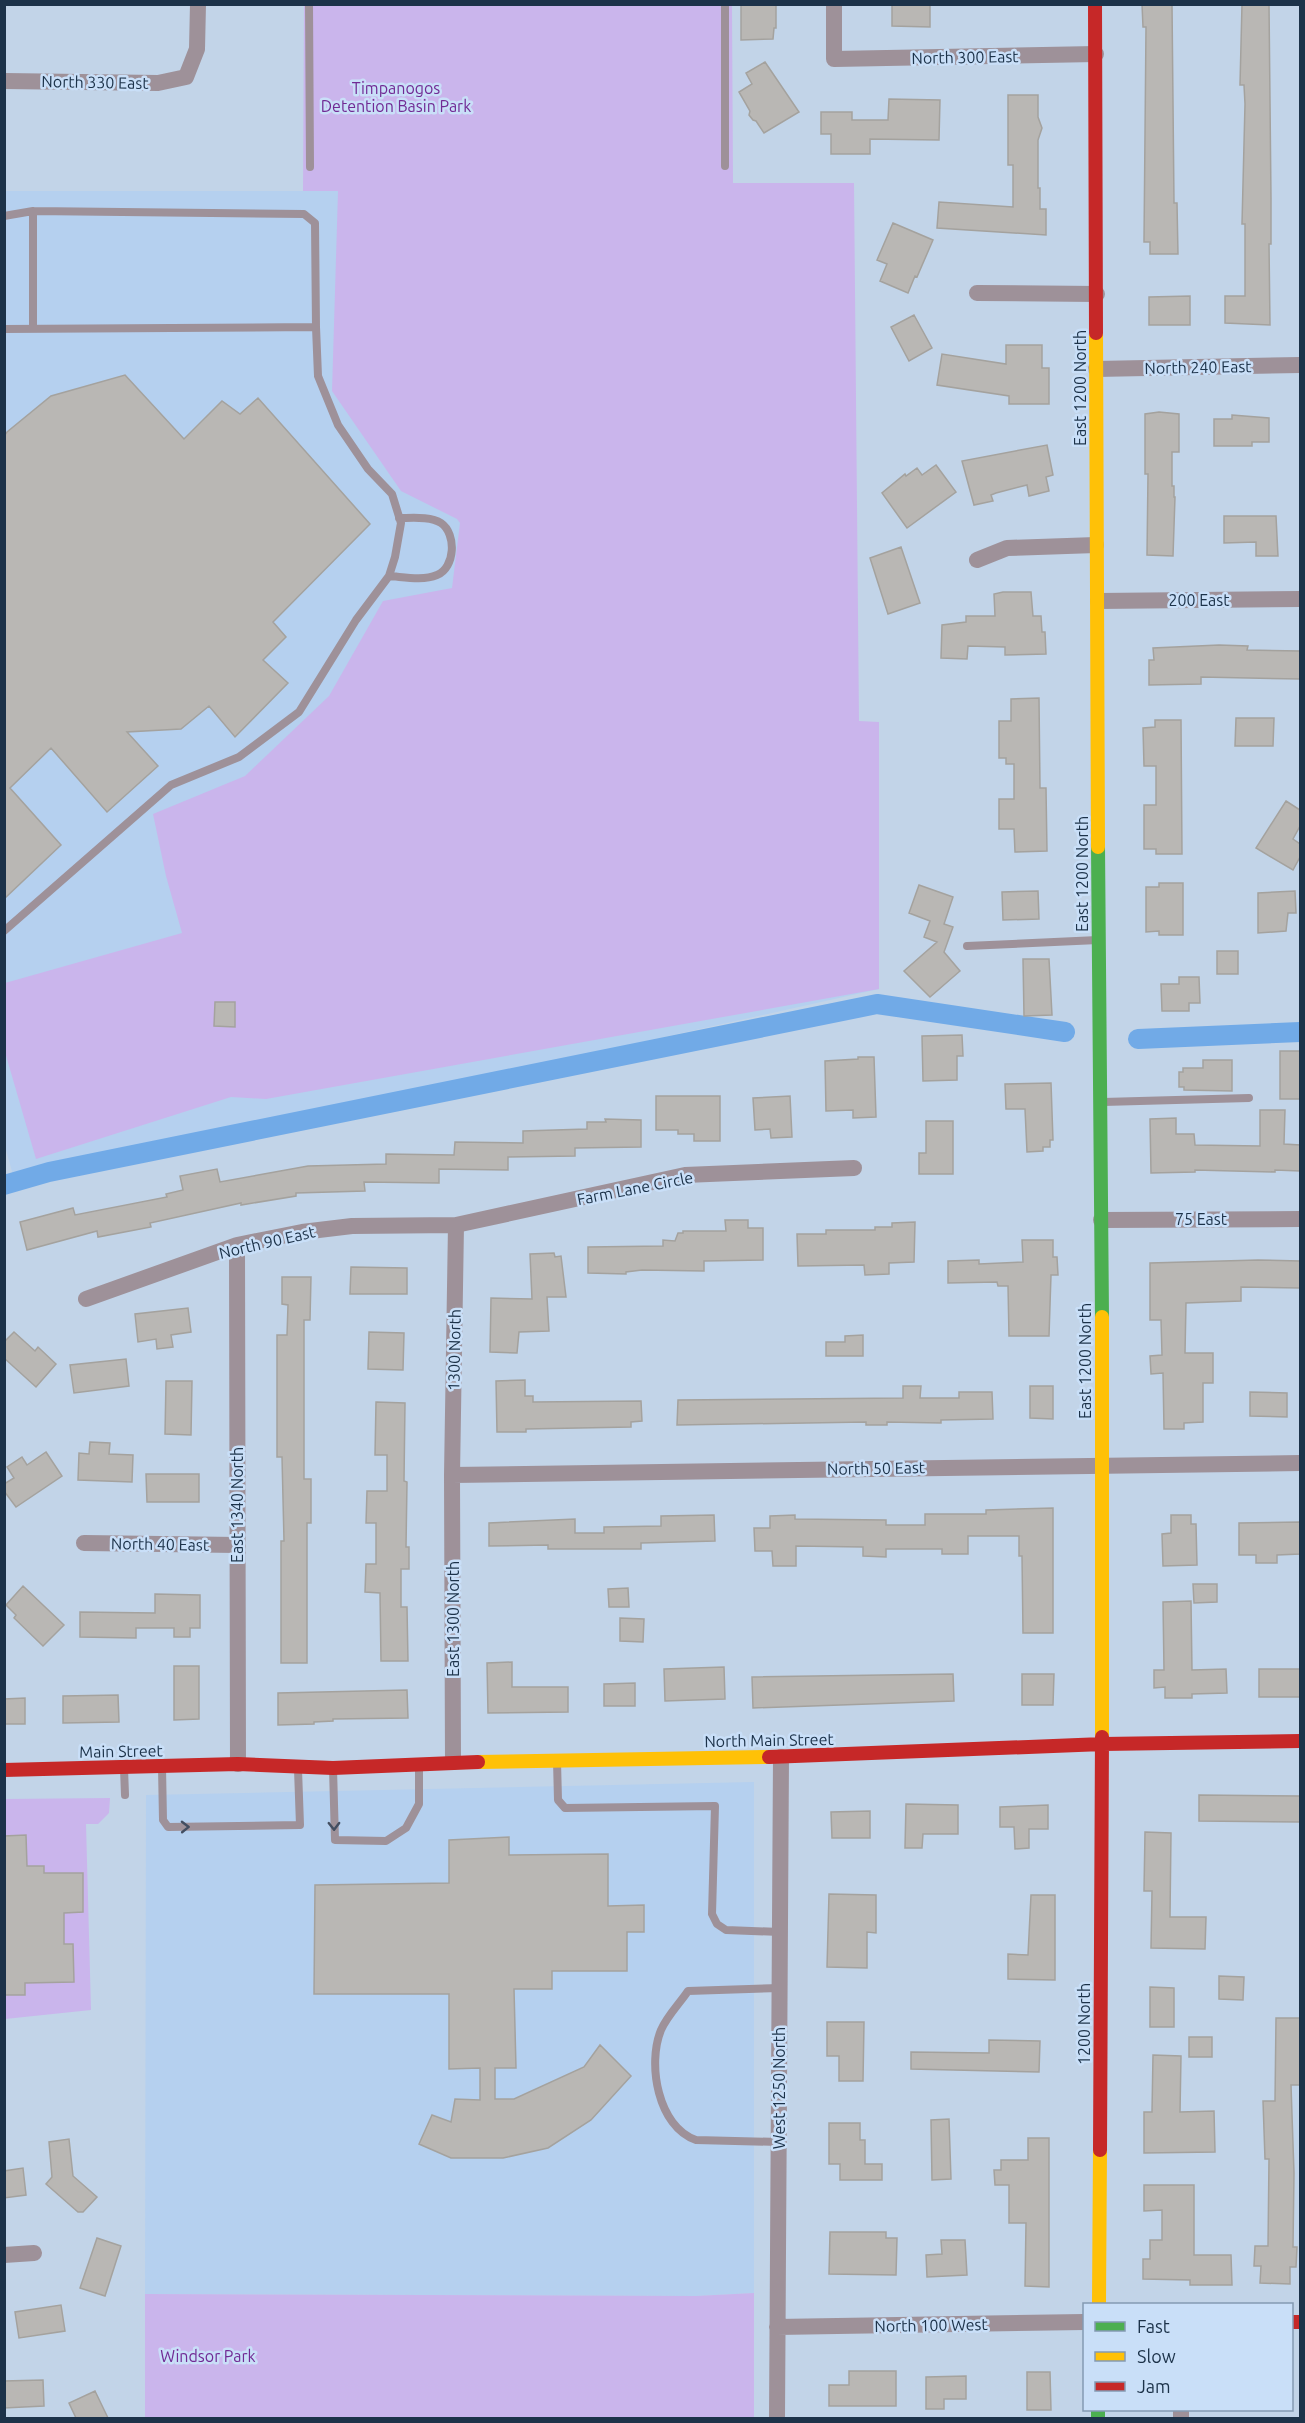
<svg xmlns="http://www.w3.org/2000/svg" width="1305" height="2423" viewBox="0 0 1305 2423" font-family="Ubuntu,sans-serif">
<rect width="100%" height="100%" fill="#c2d4e8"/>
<path fill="#b5d0ef" d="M4 191H338L859 722H879V989L15 1182 4 1143Z
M754 1782V2293L696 2296 145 2294 146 1795Z"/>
<path fill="#cab5ec" d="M304 5H732L733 183H854L859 721 879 722V989L266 1099 231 1097 36 1159 5 1052V983L182 933 166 876 153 814 245 776 329 696 383 601 452 588 460 523 457 519 401 491 332 391 338 191H303Z
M110 1798 109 1813 98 1824H86L91 2010 5 2019 4 1799Z
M754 2293V2418H145V2294L696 2296Z"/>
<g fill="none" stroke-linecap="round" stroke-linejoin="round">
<path stroke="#71aae7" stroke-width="20" d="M1138 1039 1300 1032
M4 1185 49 1172 877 1004 1065 1032"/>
</g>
<path fill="#b9b7b4" stroke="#a4a29e" stroke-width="1.5" d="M741 4H776V28H774L773 39 741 40Z
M892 4H930V27L892 26Z
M1142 4H1172L1174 203H1177L1178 254H1150V242H1144L1146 27H1143Z
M1242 4H1269L1271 199V244H1269L1270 325 1225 323V296H1245V224H1242L1245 104 1244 85H1240Z
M765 62 799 112 764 133 756 121 753 120 749 115 750 111 739 92 752 84 746 73Z
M1008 95H1038V117L1042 128 1038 140V188H1040V209H1046V235L937 228 939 202 1013 207V165H1008Z
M889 99 940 100 939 140 870 139V154H831V134H821V112H852V120H888Z
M893 223 933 240 917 277 915 276 908 293 880 281 887 264 877 260Z
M1190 296V325H1149V297Z
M914 315 932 348 909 361 891 327Z
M1006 345H1042V368H1049V404H1009V396L937 385 942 354 1006 364Z
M125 375 184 439 222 401 240 414 258 398 370 524 273 622 286 637 263 660 288 683 235 737 209 706 181 729 127 732 158 766 107 812 51 748 10 788 61 845 4 899V436L7 432 51 396Z
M1159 412 1179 414V452H1172V486H1174V497H1175L1173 556 1147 555 1148 474H1145V414Z
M1232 415 1269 418V442H1252V446H1214V419H1232Z
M1047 445 1053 475 1046 477 1049 491 1029 496 1027 485 996 493 991 495 993 501 974 505 962 461Z
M936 465 956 492 907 528 882 493 905 474 906 476 917 468 922 475Z
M1224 516H1276L1278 556H1256V542L1224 543Z
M901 547 920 603 888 614 870 558Z
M1003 592H1031L1033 616H1041L1042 632H1045L1046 654 1005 655V647L968 646 967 659 941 658 942 625 966 622V616H995L994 594Z
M1219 645 1248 646 1247 650 1300 651V679L1201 677V684L1149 685V660H1154L1153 648Z
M1039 698 1040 788H1046L1047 851 1015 852 1014 829H999V799H1014V764H1006V758H999V721H1011V699Z
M1236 718H1274L1273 746H1235Z
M1155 720H1181L1182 854H1156V849H1144V805H1156V766H1144L1143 728 1155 727Z
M1286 801 1300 810V826L1293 839 1300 844V857L1293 870 1256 848Z
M1159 883H1183V935H1159V931L1146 932V887H1159Z
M919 885 953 897 944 924 953 927 944 952 960 971 930 997 904 971 937 942 924 937 930 921 909 913Z
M1038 891 1039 919 1003 920 1002 892Z
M1295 891 1296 913H1288L1286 931 1258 933V893Z
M1217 951H1238V974H1217Z
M1023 959H1049L1052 1015 1024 1016Z
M1179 977H1199L1200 1003H1189V1011H1162L1161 984H1179Z
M215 1002H235V1027L214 1026Z
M962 1035 963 1056H957V1080L923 1081 922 1036Z
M1280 1051H1300V1099H1280Z
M858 1057H874L876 1117 853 1118V1110L826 1111 825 1061 858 1059Z
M1203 1060H1232V1091L1184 1090V1087H1179V1072H1183V1068H1203Z
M1051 1083 1053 1140H1050V1147H1043V1151L1027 1152 1025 1109H1006L1005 1084Z
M656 1096H720V1141H694V1134H678V1130H656Z
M790 1096 792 1137 771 1138 770 1129 755 1130 753 1098Z
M1260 1110H1285L1284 1144 1300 1145V1171L1275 1170V1172L1195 1170V1172L1151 1173 1150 1119 1176 1118V1134H1194L1195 1145 1260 1146Z
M605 1119 641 1120V1147L575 1148V1156L508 1157V1170L439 1169V1183L364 1182 365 1191 296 1193V1196L241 1205V1203L150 1223 151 1227 98 1237 97 1231 27 1250 20 1222 73 1208 75 1215 167 1197 166 1194 183 1190 180 1176 217 1169 220 1182 308 1166 386 1164V1154L454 1155 455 1142 523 1143V1131L587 1129V1122H606Z
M926 1121H953V1174H919V1153H926Z
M725 1220H748V1228H763V1260L704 1261V1271L642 1270 626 1272V1274L588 1273V1247L663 1246V1240L675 1241 678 1233H683V1231H726Z
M915 1222 914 1262 889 1263V1274L865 1275 864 1265 798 1266 797 1234H826V1230H875V1227H892V1223Z
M1022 1240H1053V1257H1057L1058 1275H1051L1049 1336H1009L1008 1286H998L997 1282 948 1283V1261L979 1260V1264L1023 1262Z
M554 1253 555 1257 561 1256 566 1297H547L549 1331 519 1332 517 1353 490 1352 491 1298 532 1299 530 1254Z
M1258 1260 1300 1261V1288L1241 1287V1301L1186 1303 1185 1353H1213V1383H1203V1422L1184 1423V1429H1164L1163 1373 1151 1374 1150 1356 1162 1355 1161 1320H1150V1263Z
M351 1267 407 1268V1294H350Z
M282 1277H311L310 1320H304V1479H311V1523H307V1663H281V1541H284L282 1457H277V1335H287L288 1305 282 1304Z
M188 1308 191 1332 171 1335 173 1347 157 1349 156 1339 138 1342 135 1314Z
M14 1332 35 1351 38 1347 56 1364 36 1387 4 1358V1342Z
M369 1332 404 1333 403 1370 368 1369Z
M863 1335V1356H826V1342H845V1336Z
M126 1359 129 1386 74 1393 70 1365Z
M525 1380V1396H533V1402L641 1401 642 1421 631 1422V1427L526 1429V1432H497L496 1381Z
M166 1381H192L191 1435 165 1434Z
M903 1386H921L920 1398H959V1392H992L993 1419 941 1420V1423L887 1422V1425H866V1422L677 1425 678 1400 903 1398Z
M1030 1386H1053V1419L1030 1418Z
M1250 1392 1287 1393V1417L1250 1416Z
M376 1402 405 1403 404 1481 407 1482 406 1547H409V1569H401V1607H407L408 1661H381L380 1593 365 1592 366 1564H376V1523H366L367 1491H387V1455H375Z
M90 1442 110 1443 109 1454 133 1455 132 1482 78 1480 79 1453 89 1454Z
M46 1452 62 1476 16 1507 4 1491V1484L14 1478 7 1467 22 1457 27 1465Z
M146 1474H199V1502H147Z
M1053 1508V1633H1023L1022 1556H1019V1536H968V1554H942V1549H886V1557L863 1556V1547L796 1546V1566H773L772 1551H755L754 1528H770V1516L795 1515V1519L886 1520V1525H925V1514H986V1510Z
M714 1515 715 1541 641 1543V1549H548V1545L489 1546V1523L575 1519V1533H604V1527L661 1526V1516Z
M1171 1515H1191V1524H1196L1197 1565 1163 1566 1162 1534 1171 1533Z
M1300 1522V1554L1277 1555V1563H1256V1555H1239V1523Z
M1193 1584H1217V1602L1194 1603Z
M23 1586 64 1625 43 1646 14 1618 16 1615 6 1605Z
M628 1588 629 1607H609L608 1589Z
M155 1594 200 1595V1628H190V1637H174V1628H136V1638L80 1637V1612L155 1613Z
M1191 1601 1192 1670 1226 1669 1227 1693 1192 1694V1698H1165V1687L1154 1688V1670H1164L1163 1602Z
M620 1618 644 1619 643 1642 620 1641Z
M512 1662V1687H568V1712L488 1713 487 1663Z
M174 1666H199V1719L174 1720Z
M724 1667 725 1699 665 1701 664 1669Z
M1259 1669H1300V1697H1259Z
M953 1674 954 1701 753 1708 752 1677Z
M1022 1674H1054L1053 1705H1022Z
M635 1683V1706H604V1684Z
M407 1690 408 1718 333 1719V1721L314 1722V1724L278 1725V1693Z
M118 1695 119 1722 63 1723V1696Z
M25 1698V1724H4V1699Z
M1199 1795 1300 1796V1822L1199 1821Z
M906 1804 958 1805V1834H923L922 1848H905Z
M1048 1805V1829H1029V1848L1015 1849 1014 1827H1000V1807Z
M870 1811V1838H832L831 1812Z
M1145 1832 1171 1833 1170 1917H1206L1205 1949 1151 1948 1152 1891H1144Z
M26 1835 27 1866H44V1873H83V1912L64 1913V1944H73L74 1982 25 1983V1995H4V1836Z
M509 1837V1855L608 1854V1906L644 1905V1932H627V1971H552V1989H514L516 2068H495V2099H514L584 2067 600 2045 631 2076 591 2120 548 2148 503 2158H451L419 2144 432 2115 451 2122 455 2099 480 2100V2068L449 2069V1994H314L315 1885 449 1883V1840Z
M829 1894 876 1895V1933L867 1932V1968L827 1967Z
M1031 1895H1055V1980L1008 1979V1954L1028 1955Z
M1219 1976 1244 1977 1243 2000 1219 1999Z
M1150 1987 1174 1988V2027H1150Z
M1276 2018H1300V2085H1291L1294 2173 1293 2247H1297L1296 2267H1290V2284L1260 2283 1261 2266H1254L1255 2246H1268L1269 2159H1265L1263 2101H1275Z
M827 2022H864L863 2081H839V2056H827Z
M1189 2037H1212V2057H1189Z
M989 2040 1040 2041 1039 2072 911 2069V2052L989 2053Z
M1153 2055 1181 2056 1180 2112 1214 2111 1215 2152 1144 2153V2112H1152Z
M949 2119 951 2179 932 2180 931 2120Z
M829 2123H860V2140H865V2164H882V2180H840V2164H829Z
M1028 2138H1049V2287L1025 2286 1026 2223H1009V2185H995L994 2170H1001V2160H1028Z
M69 2139 73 2176 97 2197 83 2212H78L46 2184 52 2177 49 2142Z
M23 2168 26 2195 4 2198V2171Z
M1144 2185H1194V2255H1231L1232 2285H1190V2280L1143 2279V2259H1150V2240H1162V2210L1144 2211Z
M830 2232H886V2238H897L896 2275 829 2274Z
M97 2238 121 2246 105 2296 80 2288Z
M941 2240H965L967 2275 927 2277 926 2255 942 2254Z
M61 2305 65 2331 19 2338 15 2312Z
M849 2371H896V2406H829V2385H849Z
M1027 2372H1050L1051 2410H1027Z
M966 2376V2399H944V2409H926V2377Z
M43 2380 44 2406 4 2408V2381Z
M95 2391 108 2418H76L69 2403Z"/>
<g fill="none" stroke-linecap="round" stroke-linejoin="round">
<path stroke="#9e9199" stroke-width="8" d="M309 4 310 167
M725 4V166
M4 216 33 211
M4 329 316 327 318 376 338 425 368 469 392 494 401 523 395 557 389 576 356 620 299 712 239 757 171 785 4 931
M33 329V211L304 214 315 223 316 327
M389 576C404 577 423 581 437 575 455 568 457 534 441 523 431 516 411 518 399 518
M967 946 1098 940
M1103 1102 1249 1098
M557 1761 558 1800 565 1808 715 1806 712 1914 717 1924 726 1930 780 1932
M162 1767 163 1820 168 1827 300 1825 298 1769
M124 1768 125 1795
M333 1768 335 1840 386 1841 406 1828 419 1804V1767
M779 2142 696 2140C658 2127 647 2064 661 2030 667 2016 680 2003 688 1991L780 1988"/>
<path stroke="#9e9199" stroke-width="16" d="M834 4V59L1096 54
M4 81 158 83 186 77 197 49 198 4
M977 293 1097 294
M1096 369 1300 365
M977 560 1007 548 1096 545
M1098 601 1300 599
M1101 1220 1300 1219
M237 1245 238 1764
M86 1299 237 1245 302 1232 352 1226 456 1225 685 1175 854 1168
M452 1475 1300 1463
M84 1543 237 1545
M453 1762 452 1475 456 1225
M4 2255 34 2253
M777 2327 1084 2322
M777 2418 781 1757
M1181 2418V2410"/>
<path stroke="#4caf50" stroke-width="14" d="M1098 847 1102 1317
M1098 2410V2418"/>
<path stroke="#ffc107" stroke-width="14" d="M1096 333 1098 847
M1102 1737V1317
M478 1762 769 1757
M1099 2304 1100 2150"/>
<path stroke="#c62828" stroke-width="14" d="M1095 4 1096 333
M769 1757 1103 1744 1300 1741
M4 1770 238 1764 333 1768 478 1762
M1100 2150 1102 1737
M1292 2322H1300"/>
</g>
<defs><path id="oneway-chevron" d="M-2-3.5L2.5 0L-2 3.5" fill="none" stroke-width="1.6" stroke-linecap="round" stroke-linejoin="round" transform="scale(1.5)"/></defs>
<g stroke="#434e61">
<use href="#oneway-chevron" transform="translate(334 1826) rotate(89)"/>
<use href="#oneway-chevron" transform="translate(185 1827) rotate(-1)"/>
</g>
<g text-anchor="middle" stroke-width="5" stroke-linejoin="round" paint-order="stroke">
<g font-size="16" fill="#1c3249" stroke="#c9dff8">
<text transform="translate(965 57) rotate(-1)" y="6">North 300 East</text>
<text transform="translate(95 82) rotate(1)" y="6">North 330 East</text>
<text transform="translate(1198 367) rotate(-1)" y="6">North 240 East</text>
<text transform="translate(1080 388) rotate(-90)" y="6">East 1200 North</text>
<text x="1199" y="606">200 East</text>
<text transform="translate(1082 874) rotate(-90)" y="6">East 1200 North</text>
<text transform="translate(635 1188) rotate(-11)" y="6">Farm Lane Circle</text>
<text x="1201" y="1225">75 East</text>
<text transform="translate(267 1242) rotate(-13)" y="6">North 90 East</text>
<text transform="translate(454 1350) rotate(-89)" y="6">1300 North</text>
<text transform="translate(1085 1361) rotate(-90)" y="6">East 1200 North</text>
<text transform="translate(876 1468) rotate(-1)" y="6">North 50 East</text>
<text transform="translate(237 1505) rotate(-90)" y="6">East 1340 North</text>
<text transform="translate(160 1544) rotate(1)" y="6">North 40 East</text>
<text transform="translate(453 1619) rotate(-90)" y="6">East 1300 North</text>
<text transform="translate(769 1740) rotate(-1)" y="6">North Main Street</text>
<text transform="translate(121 1751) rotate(-1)" y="6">Main Street</text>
<text transform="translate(1084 2024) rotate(-90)" y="6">1200 North</text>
<text transform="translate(779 2088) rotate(-90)" y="6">West 1250 North</text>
<text transform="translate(931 2325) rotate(-1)" y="6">North 100 West</text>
</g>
<g font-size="16" fill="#712a94" stroke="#c9dff8">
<text x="396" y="94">Timpanogos<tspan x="396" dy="18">Detention Basin Park</tspan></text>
<text x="208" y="2362">Windsor Park</text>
</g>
</g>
<rect width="1305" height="2423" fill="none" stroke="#1c3249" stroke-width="12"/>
<rect x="1083" y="2303" width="210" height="108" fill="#c9dff8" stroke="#849ab2" stroke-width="1.5"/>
<rect x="1095" y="2322" width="30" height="9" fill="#4caf50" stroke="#849ab2" stroke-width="1.5"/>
<text x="1137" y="2333" font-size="18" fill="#1c3249">Fast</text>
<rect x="1095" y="2352" width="30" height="9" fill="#ffc107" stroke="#849ab2" stroke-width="1.5"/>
<text x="1137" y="2363" font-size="18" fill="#1c3249">Slow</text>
<rect x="1095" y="2382" width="30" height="9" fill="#c62828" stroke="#849ab2" stroke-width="1.5"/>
<text x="1137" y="2393" font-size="18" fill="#1c3249">Jam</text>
</svg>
